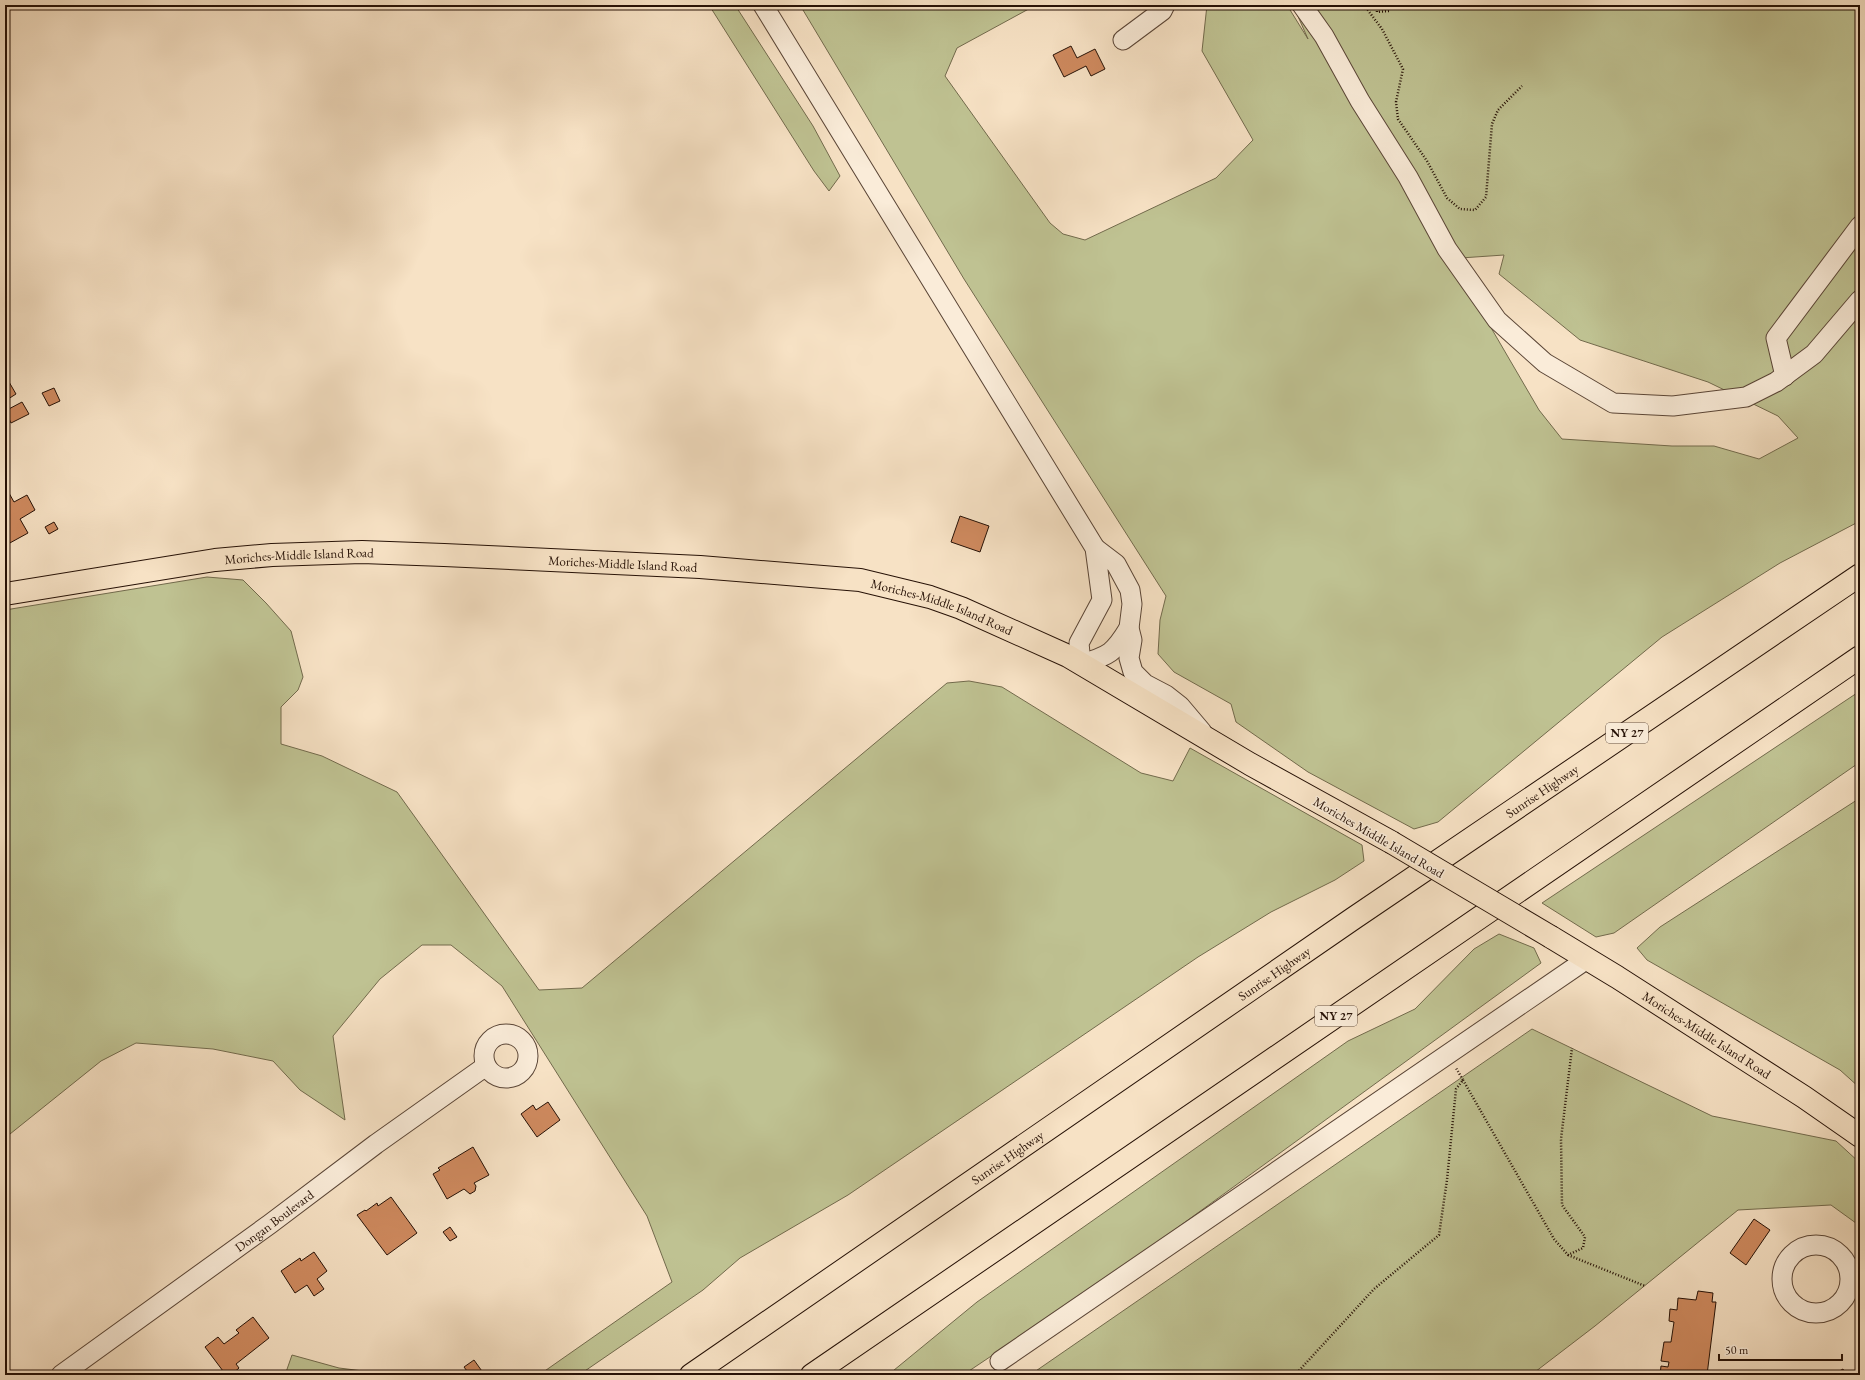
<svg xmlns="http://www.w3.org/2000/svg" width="1865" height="1380" viewBox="0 0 1865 1380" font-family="'EB Garamond',serif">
<rect width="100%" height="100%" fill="#f7e2c5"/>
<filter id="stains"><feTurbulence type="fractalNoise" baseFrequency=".005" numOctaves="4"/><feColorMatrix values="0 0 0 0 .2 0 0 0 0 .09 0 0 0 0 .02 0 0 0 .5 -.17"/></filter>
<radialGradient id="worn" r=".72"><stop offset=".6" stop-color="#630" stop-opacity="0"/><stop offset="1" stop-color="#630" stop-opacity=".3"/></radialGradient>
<path fill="#bfc292" stroke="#726a4c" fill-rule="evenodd" d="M709 5H735L813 126 840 176 829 191 814 171Z
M800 5H1036L957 48 945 76 1050 223 1063 234 1085 240 1216 178 1253 140 1202 51 1207 5H1287L1308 39 1293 5H1860V521L1780 563 1662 637 1438 822 1414 829 1308 772 1236 722 1231 704 1174 672 1158 654 1160 620 1166 596 964 279ZM1504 255 1499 274 1580 340 1708 382 1778 416 1798 438 1759 459 1714 446H1672L1562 439 1539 410 1476 302 1446 259Z
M207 577 243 580 266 603 291 631 303 677 298 690 281 707V744L322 756 397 792 539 990 582 988 947 683 969 681 1002 687 1141 773 1173 781 1190 748 1362 845 1364 861 1335 880 1271 912 1198 957 848 1195 740 1258 703 1290 579 1375H539L672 1282 647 1216 502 986 451 945H422L380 979 333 1036 345 1120 300 1090 273 1061 213 1049 136 1043 101 1061 5 1138V610Z
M1860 691V762L1614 933 1596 937 1542 903Z
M1860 798V1088L1840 1070 1647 960 1637 948 1660 927Z
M1499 934 1534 948 1541 963 1118 1271 963 1375H888L977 1302 1348 1041 1415 1009 1474 949Z
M1532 1029 1712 1116 1836 1141 1860 1163V1226L1831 1205 1738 1210 1595 1326 1531 1375H1030Z
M292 1355 339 1368 371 1372 372 1375H285Z"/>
<path fill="#cf8a5f" stroke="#261106" d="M1071 46 1077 58 1095 49 1105 69 1091 76 1086 66 1064 77 1053 55Z
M5 375 16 394 5 401Z
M54 388 60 401 49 406 42 393Z
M22 402 29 414 11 423 5 411Z
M5 486 14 502 27 495 35 510 20 519 28 533 8 544 5 539Z
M960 516 989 526 980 552 951 542Z
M54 522 58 529 49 534 45 527Z
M548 1102 560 1120 537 1137 521 1114 533 1105 536 1110Z
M473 1147 489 1175 474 1183 476 1186 475 1191 470 1194 464 1189 447 1199 433 1174 440 1170 438 1168Z
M391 1197 417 1233 387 1255 357 1215 365 1210 366 1211 377 1203 378 1206Z
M1754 1219 1770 1230 1746 1265 1730 1253Z
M450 1227 457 1237 450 1241 443 1232Z
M314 1252 327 1271 317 1279 324 1289 314 1296 307 1285 295 1293 281 1271 300 1258 301 1261Z
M1698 1291 1713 1293 1712 1302H1716L1707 1375H1660L1661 1366 1668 1367 1669 1362 1661 1361 1664 1342H1671L1674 1322 1669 1321 1670 1309 1677 1310 1678 1298 1696 1300Z
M253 1317 269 1338 236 1364 239 1368 231 1375H226L205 1347 218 1337 224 1344 239 1333 236 1330Z
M474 1360 484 1374 482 1375H470L464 1367Z
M1843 1369 1846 1375H1832Z"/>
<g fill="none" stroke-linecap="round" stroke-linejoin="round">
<g stroke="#5a4536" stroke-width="21">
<g id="minor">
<path d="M763 5 1095 548 1102 600 1079 643 1081 664C1109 656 1114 653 1129 628"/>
<path d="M1302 5 1324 36 1360 101 1408 177 1447 249 1497 320 1545 363 1613 403 1673 406 1746 397 1776 382 1814 354 1860 300"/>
<path d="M1123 40 1162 11 1165 5"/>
<path d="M1785 376 1776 338 1860 226"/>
<path d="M1095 548 1116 564 1130 590 1132 604 1129 628 1132 640 1129 658 1133 672 1145 684 1166 695 1180 706 1202 732"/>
<circle cx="506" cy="1056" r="22"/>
<circle cx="1816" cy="1279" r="34"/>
<path d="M1000 1361 1587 959"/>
<path id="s1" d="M61 1375 270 1224 376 1144 486 1066"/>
</g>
</g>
<g stroke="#261106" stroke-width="24">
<g id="major">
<path id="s2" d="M5 594 215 560 272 555 362 552 444 555 700 567 860 580 930 597 961 608 1068 656 1250 764 1391 842"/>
<path id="s3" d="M1551 937 1617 977 1804 1097 1860 1136"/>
</g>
</g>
<g stroke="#261106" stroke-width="24">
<g id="highway">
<path id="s4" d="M691 1375 1354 918 1860 575"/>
<path d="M812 1375 1860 657"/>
</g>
</g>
<path stroke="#261106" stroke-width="2.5" stroke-dasharray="1 2" stroke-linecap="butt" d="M1364 5 1382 29 1403 69 1396 102 1398 119 1427 161 1447 198 1460 209 1475 210 1486 197 1492 124 1498 110 1522 86
M1377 5V12L1389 11 1387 5
M1463 1080 1554 1239 1568 1255 1583 1248 1585 1237 1562 1205 1561 1139 1572 1048
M1568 1255 1645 1286
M1295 1375 1374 1289 1439 1235 1447 1180 1456 1089 1463 1080 1456 1068"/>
<use href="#minor" stroke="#faecd9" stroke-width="19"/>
<use href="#major" stroke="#f7e2c5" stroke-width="22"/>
<use href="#highway" stroke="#f7e2c5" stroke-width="22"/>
<g stroke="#261106" stroke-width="24" stroke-linecap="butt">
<path id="major-bridge" d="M1391 842 1551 937"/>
</g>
<use href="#major-bridge" stroke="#f7e2c5" stroke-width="22"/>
</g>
<g text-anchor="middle" stroke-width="3" stroke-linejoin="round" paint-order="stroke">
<g fill="#faecd9" stroke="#665345" stroke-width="1">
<rect x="1606" y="723" width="42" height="20" rx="3"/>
<rect x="1315" y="1006" width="42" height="20" rx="3"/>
</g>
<g font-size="12" font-weight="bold" fill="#261106">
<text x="1627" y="737">NY 27</text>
<text x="1336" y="1020">NY 27</text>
</g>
<g font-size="13" fill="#261106" stroke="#faecd9">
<text dy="5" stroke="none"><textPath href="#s2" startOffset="297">Moriches-Middle Island Road</textPath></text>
<text dy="5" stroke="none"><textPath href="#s2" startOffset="621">Moriches-Middle Island Road</textPath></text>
<text dy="5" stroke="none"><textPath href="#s2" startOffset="945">Moriches-Middle Island Road</textPath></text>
<text dy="5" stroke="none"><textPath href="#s4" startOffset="1032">Sunrise Highway</textPath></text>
<text transform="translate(1379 837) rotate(30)" y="5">Moriches Middle Island Road</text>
<text dy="5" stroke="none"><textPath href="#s4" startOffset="708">Sunrise Highway</textPath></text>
<text dy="5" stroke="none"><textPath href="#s3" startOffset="184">Moriches-Middle Island Road</textPath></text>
<text dy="5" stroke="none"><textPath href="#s4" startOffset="384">Sunrise Highway</textPath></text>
<text dy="5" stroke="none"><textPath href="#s1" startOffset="263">Dongan Boulevard</textPath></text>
</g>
</g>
<rect width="1865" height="1380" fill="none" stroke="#f7e2c5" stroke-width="20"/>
<rect x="6" y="6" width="1853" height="1368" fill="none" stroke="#261106" stroke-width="2"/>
<rect x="10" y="10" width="1845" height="1360" fill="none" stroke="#261106"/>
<path d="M1719 1354v6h123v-6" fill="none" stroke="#261106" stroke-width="2"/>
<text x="1725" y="1354" font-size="12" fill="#261106" stroke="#faecd9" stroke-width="3" paint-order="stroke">50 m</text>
<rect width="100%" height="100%" filter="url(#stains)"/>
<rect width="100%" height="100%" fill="url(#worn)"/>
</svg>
